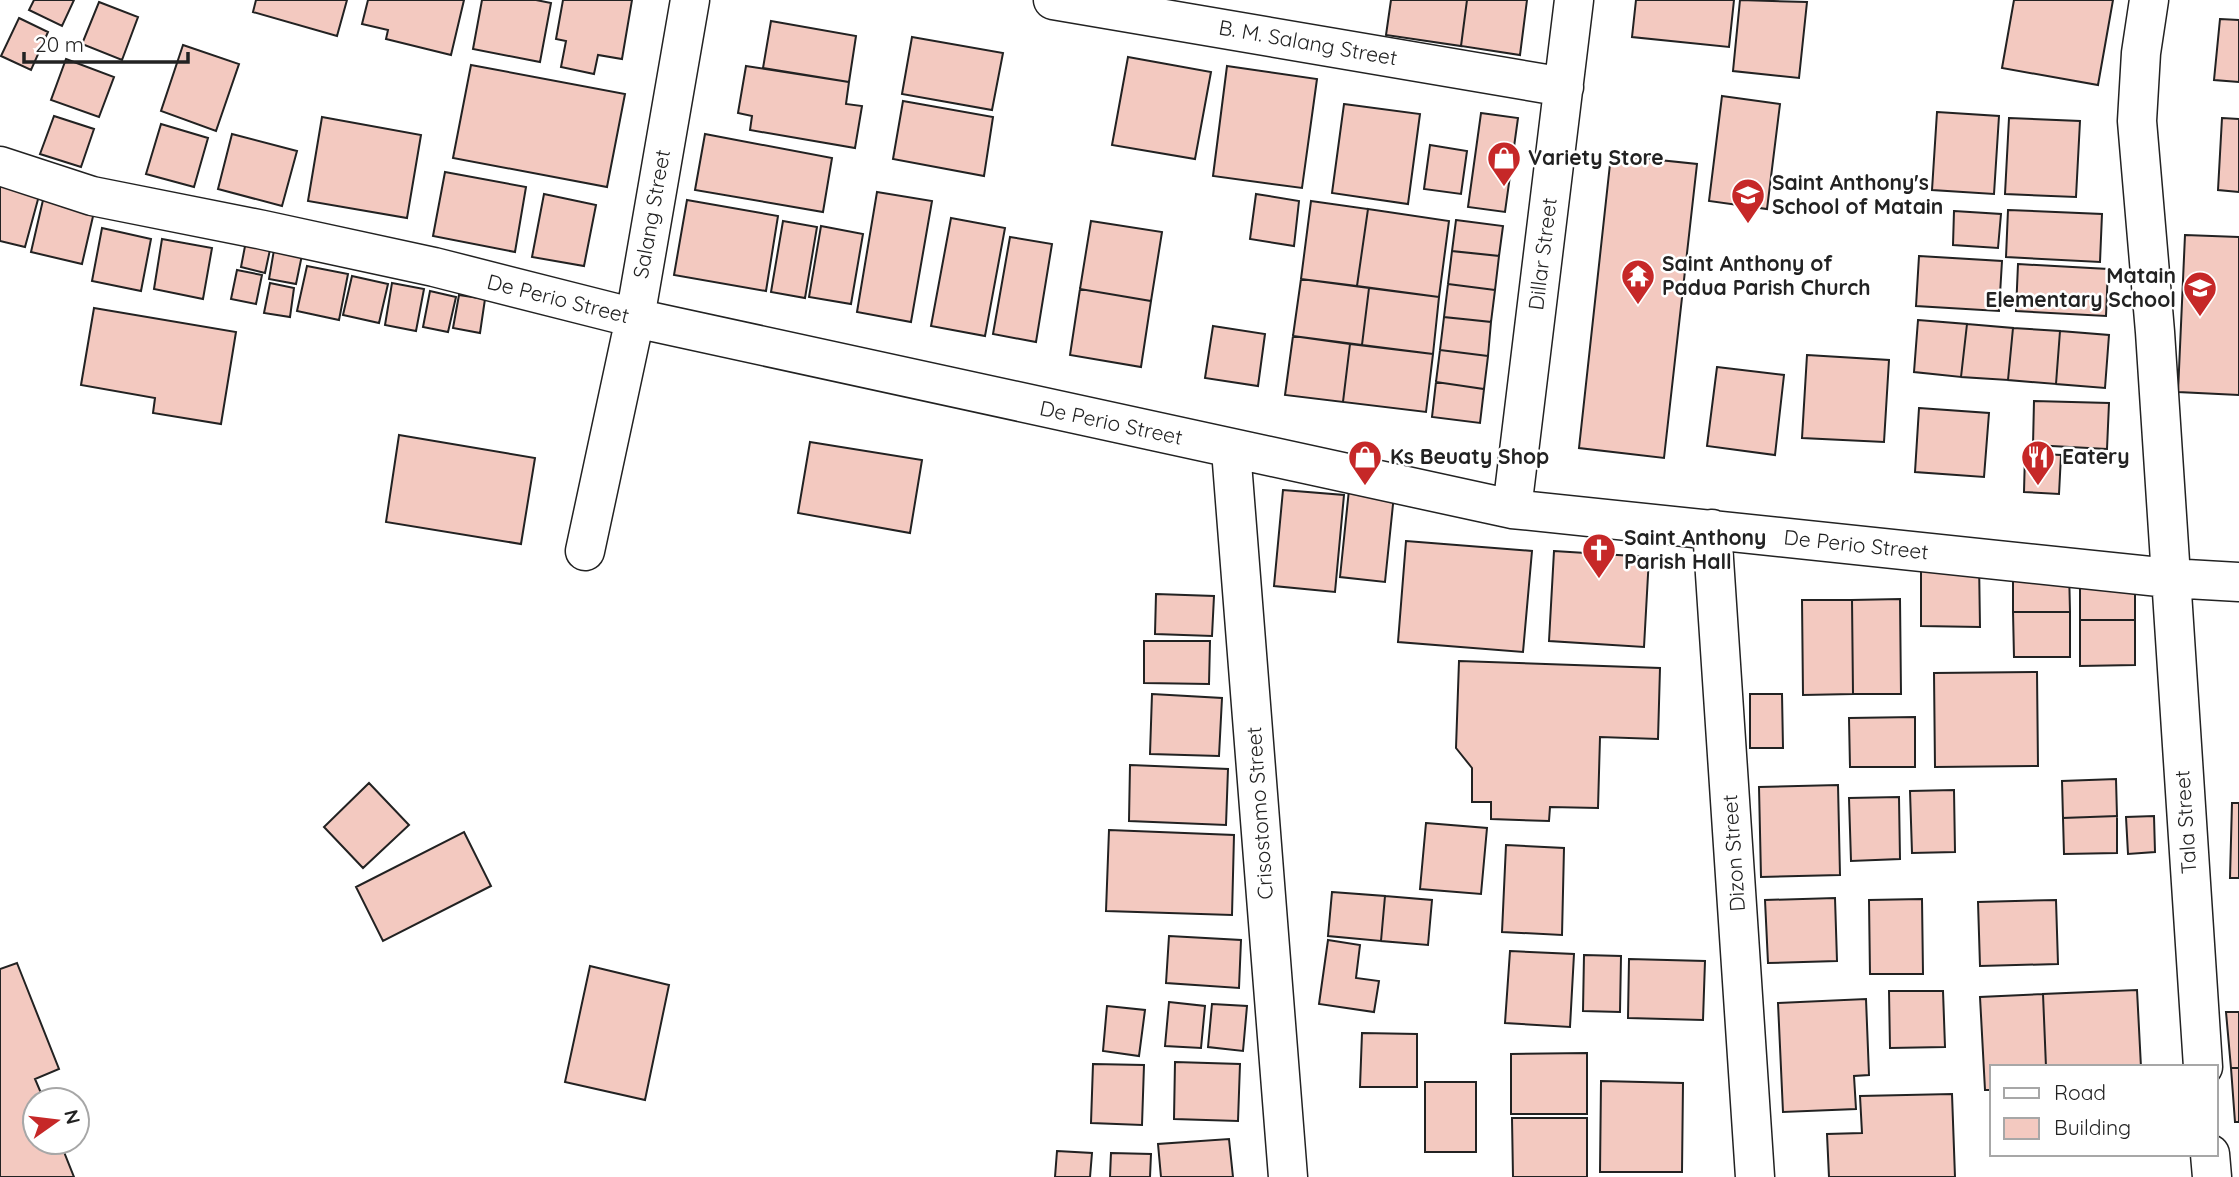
<svg xmlns="http://www.w3.org/2000/svg" width="2239" height="1177" viewBox="0 0 2239 1177" font-family="Quicksand,sans-serif">
<rect width="100%" height="100%" fill="#fff"/>
<path fill="#f3c9c0" stroke="#222" stroke-width="2" d="M34 0H74L62 26 29 10Z
M256 0H347L337 36 253 12Z
M368 0H464L451 55 386 39 388 30 362 24Z
M482 0H536L551 3 540 62 473 49Z
M563 0H632L622 59 598 55 594 74 561 67 566 41 556 39Z
M1391 0H1467L1461 46 1386 35Z
M1467 0H1527L1520 55 1461 46Z
M1636 0H1734L1729 47 1632 37Z
M1740 0 1807 2 1799 78 1733 71Z
M2014 0H2113L2098 85 2002 68Z
M99 2 138 17 122 60 82 44Z
M19 18 48 32 31 70 1 56Z
M2220 19 2239 20V82L2214 80Z
M771 21 856 36 849 82 763 68Z
M912 37 1003 53 992 110 902 94Z
M183 45 239 64 216 131 161 111Z
M1128 57 1211 72 1195 159 1112 145Z
M66 59 114 77 99 117 51 100Z
M471 65 625 94 607 187 453 158Z
M746 66 849 82 846 104 862 106 855 148 750 130 752 116 738 113Z
M1227 66 1317 79 1302 188 1213 176Z
M1722 96 1780 104 1767 209 1709 201Z
M903 101 993 117 984 176 893 159Z
M1344 104 1420 114 1408 204 1332 193Z
M1937 112 1999 116 1994 194 1932 190Z
M1481 113 1518 118 1505 212 1468 207Z
M54 116 94 129 81 167 40 154Z
M322 117 421 135 407 218 308 201Z
M2009 118 2080 121 2076 197 2005 194Z
M2222 118 2239 119V192L2218 190Z
M161 124 208 138 194 187 146 174Z
M232 134 297 151 282 206 218 189Z
M705 134 832 158 823 212 695 190Z
M1430 145 1467 151 1461 194 1424 189Z
M1611 155 1697 164 1664 458 1579 448Z
M445 172 526 187 515 252 433 236Z
M0 182 40 192 25 247 0 241Z
M877 192 932 201 911 322 857 312Z
M544 194 596 205 584 266 532 257Z
M1256 194 1299 201 1294 246 1250 239Z
M43 200 94 212 82 264 31 252Z
M687 200 778 216 766 291 674 275Z
M1311 201 1368 209 1357 286 1301 279Z
M1368 209 1449 221 1439 297 1357 286Z
M2008 210 2102 214 2100 262 2006 257Z
M1954 211 2001 214 1998 248 1953 245Z
M951 218 1005 228 985 336 931 326Z
M1456 220 1503 226 1499 256 1452 251Z
M783 221 817 227 805 298 771 292Z
M1091 221 1162 232 1151 301 1080 289Z
M821 226 863 234 851 304 809 297Z
M102 228 151 239 141 291 92 281Z
M2185 235 2239 237V395L2178 392Z
M1010 237 1052 244 1036 342 993 334Z
M162 239 212 248 203 299 154 289Z
M246 241 271 245 265 273 241 267Z
M274 250 302 255 296 284 269 279Z
M1452 251 1499 256 1495 290 1448 284Z
M1919 256 2002 261 1999 311 1916 306Z
M2018 264 2108 269 2106 316 2016 311Z
M307 266 348 274 339 320 297 311Z
M237 270 262 275 256 304 231 299Z
M352 276 388 284 379 323 343 315Z
M1301 279 1369 288 1362 345 1293 336Z
M270 283 294 288 290 317 264 313Z
M392 283 424 289 416 331 385 325Z
M1448 284 1495 290 1491 322 1444 317Z
M1369 288 1439 297 1433 354 1362 345Z
M1080 289 1151 301 1141 367 1070 355Z
M430 291 456 297 448 332 423 327Z
M459 295 485 299 480 333 453 328Z
M94 308 236 332 221 424 153 413 155 398 81 385Z
M1444 317 1491 322 1488 356 1440 350Z
M1918 320 1967 324 1961 377 1914 372Z
M1967 324 2013 328 2008 380 1961 377Z
M1213 326 1265 334 1258 386 1205 378Z
M2013 328 2060 331 2056 384 2008 380Z
M2060 331 2109 335 2105 388 2056 384Z
M1293 336 1350 344 1343 402 1285 395Z
M1350 344 1433 354 1426 412 1343 402Z
M1440 350 1488 356 1484 389 1436 382Z
M1807 355 1889 360 1884 442 1802 438Z
M1717 367 1784 375 1775 455 1707 446Z
M1436 382 1484 389 1480 423 1432 417Z
M2034 401 2109 403 2107 449 2033 445Z
M1919 408 1989 413 1984 477 1915 472Z
M399 435 535 458 521 544 386 522Z
M810 442 922 460 910 533 798 513Z
M2025 453 2061 455 2059 494 2024 492Z
M1350 480 1395 485 1385 582 1340 577Z
M1283 490 1344 495 1335 592 1274 586Z
M1406 541 1532 551 1523 652 1398 642Z
M1554 551 1649 557 1644 647 1549 641Z
M1921 560 1979 561 1980 627 1921 626Z
M2013 569H2069L2070 612H2013Z
M2080 575H2135V620H2080Z
M1156 594 1214 596 1212 636 1155 634Z
M1900 599 1901 694H1853L1852 600Z
M1802 600H1852L1853 694 1803 695Z
M2013 612H2070V657H2014Z
M2080 620H2135V665L2080 666Z
M1144 641H1210L1209 684 1144 683Z
M1459 661 1660 668 1658 739 1600 737 1598 808 1550 807 1549 821 1491 819V802H1472V768L1456 748Z
M2037 672 2038 766 1935 767 1934 673Z
M1152 694 1222 698 1219 756 1150 754Z
M1750 694H1782L1783 748H1750Z
M1915 717V767H1850L1849 718Z
M1130 765 1228 769 1226 825 1129 821Z
M2116 779 2117 816 2063 818 2062 781Z
M369 783 409 825 363 868 324 827Z
M1838 785 1840 875 1761 877 1759 787Z
M1954 790 1955 852 1912 853 1910 791Z
M1899 797 1900 859 1851 861 1849 798Z
M2232 803H2239V878H2230Z
M2117 816V853L2064 854 2063 818Z
M2154 816 2155 852 2128 854 2126 817Z
M1426 823 1487 828 1481 894 1420 889Z
M1109 830 1234 835 1232 915 1106 911Z
M464 832 491 886 383 941 356 887Z
M1506 845 1564 848 1562 935 1502 932Z
M1332 892 1385 896 1381 941 1328 936Z
M1385 896 1432 900 1428 945 1381 941Z
M1835 898 1837 961 1768 963 1765 900Z
M1922 899 1923 974H1870L1869 900Z
M2056 900 2058 964 1980 966 1978 902Z
M1169 936 1241 940 1239 988 1166 983Z
M1328 940 1360 945 1356 978 1379 981 1374 1012 1319 1004Z
M1510 951 1574 954 1570 1027 1505 1023Z
M1584 955 1621 956 1620 1012 1583 1011Z
M1629 959 1705 961 1703 1020 1628 1018Z
M17 963 59 1069 35 1079 44 1100H35V1142H60L74 1177H0V969Z
M590 966 669 985 645 1100 565 1082Z
M2137 990 2141 1067H2046L2043 994Z
M1889 991H1943L1945 1047 1890 1048Z
M2043 994 2046 1067H1992V1090H1985L1980 997Z
M1866 999 1869 1075 1854 1076 1856 1109 1783 1112 1778 1003Z
M1169 1002 1205 1006 1201 1048 1165 1046Z
M1212 1004 1247 1006 1243 1051 1208 1047Z
M1107 1006 1145 1010 1139 1056 1103 1051Z
M2226 1012H2239V1068H2231Z
M1362 1033 1417 1034V1087H1360Z
M1587 1053V1114H1511V1054Z
M1175 1062 1240 1064 1238 1121 1174 1119Z
M1093 1064 1144 1065 1142 1125 1091 1123Z
M2231 1068H2239V1122H2235Z
M1601 1081 1683 1083 1682 1172H1600Z
M1425 1082H1476V1152H1425Z
M1952 1094 1955 1177H1829L1827 1134 1862 1133 1860 1096Z
M1512 1118H1587V1177H1513Z
M1229 1139 1233 1177H1161L1158 1144Z
M1057 1151 1092 1153 1090 1177H1055Z
M1111 1153 1151 1154 1150 1177H1110Z"/>
<g fill="none" stroke-linecap="round" stroke-linejoin="round">
<g stroke="#222" stroke-width="41">
<path id="minor" d="M1053 0 1564 87
M2149 0 2141 53 2137 121 2155 332 2203 1067
M0 166 92 196 263 230 434 267 635 318 1512 509 2169 578 2239 582
M1231 450 1288 1177
M1512 509 1574 0
M1712 529 1755 1177
M585 551 635 318 690 0
M2210 1154 2212 1177"/>
</g>
<use href="#minor" stroke="#fff" stroke-width="38"/>
</g>
<defs>
<g id="shop-pin" transform="scale(1.75)"><path d="M0 17L-7.5 6A9.5 9.5 0 1 1 7.5 6Z" fill="#c62828" stroke="#fff"/><path d="M-5-2.5h2.3a2.7 3.5 0 0 1 5.4 0H5L5.5 6h-11ZM-1.5-2.5h3a1.5 2.3 0 0 0-3 0Z" fill="#fff"/></g>
<g id="school-pin" transform="scale(1.75)"><path d="M0 17L-7.5 6A9.5 9.5 0 1 1 7.5 6Z" fill="#c62828" stroke="#fff"/><path d="M0-5L7-2L0 1L-7-2ZM-4 1L0 2.5L4 1V4Q0 6-4 4Z" fill="#fff"/></g>
<g id="temple-pin" transform="scale(1.75)"><path d="M0 17L-7.5 6A9.5 9.5 0 1 1 7.5 6Z" fill="#c62828" stroke="#fff"/><path d="M0-6L5-2H3V0L6.5 2.5H4V6H1.5V3h-3V6H-4V2.5H-6.5L-3 0V-2H-5Z" fill="#fff"/></g>
<g id="restaurant-pin" transform="scale(1.75)"><path d="M0 17L-7.5 6A9.5 9.5 0 1 1 7.5 6Z" fill="#c62828" stroke="#fff"/><path d="M-5-6h1v4h1v-4h1v4h1v-4h1v5L-1.5 .5V6h-2V.5L-5-1ZM5-6V6H3V1.5H1.5Q1.5-4 5-6Z" fill="#fff"/></g>
<g id="church-pin" transform="scale(1.75)"><path d="M0 17L-7.5 6A9.5 9.5 0 1 1 7.5 6Z" fill="#c62828" stroke="#fff"/><path d="M-1.2-6h2.4v3.5h3.3v2.4h-3.3V6h-2.4V-.1h-3.3v-2.4h3.3Z" fill="#fff"/></g>
</defs>
<g fill-rule="evenodd">
<use href="#shop-pin" x="1504" y="158"/>
<use href="#school-pin" x="1748" y="195"/>
<use href="#temple-pin" x="1638" y="276"/>
<use href="#school-pin" x="2200" y="288"/>
<use href="#shop-pin" x="1365" y="457"/>
<use href="#restaurant-pin" x="2038" y="457"/>
<use href="#church-pin" x="1599" y="550"/>
</g>
<g text-anchor="middle" stroke-width="5" stroke-linejoin="round" paint-order="stroke">
<g font-size="21" fill="#222" stroke="#fff">
<text transform="translate(1308 43) rotate(10)" y="7">B. M. Salang Street</text>
<text transform="translate(652 214) rotate(-80)" y="7">Salang Street</text>
<text transform="translate(1543 254) rotate(-83)" y="7">Dillar Street</text>
<text transform="translate(558 299) rotate(14)" y="7">De Perio Street</text>
<text transform="translate(1111 423) rotate(12)" y="7">De Perio Street</text>
<text transform="translate(1856 545) rotate(6)" y="7">De Perio Street</text>
<text transform="translate(1260 813) rotate(-94)" y="7">Crisostomo Street</text>
<text transform="translate(2186 822) rotate(-94)" y="7">Tala Street</text>
<text transform="translate(1734 853) rotate(-94)" y="7">Dizon Street</text>
</g>
<g font-size="21" font-weight="bold" fill="#222" stroke="#fff" text-anchor="start">
<text x="1528" y="165">Variety Store</text>
<text x="1772" y="190">Saint Anthony's<tspan x="1772" dy="24">School of Matain</tspan></text>
<text x="1662" y="271">Saint Anthony of<tspan x="1662" dy="24">Padua Parish Church</tspan></text>
<text x="2176" y="283" text-anchor="end">Matain<tspan x="2176" dy="24">Elementary School</tspan></text>
<text x="1390" y="464">Ks Beuaty Shop</text>
<text x="2062" y="464">Eatery</text>
<text x="1624" y="545">Saint Anthony<tspan x="1624" dy="24">Parish Hall</tspan></text>
</g>
</g>
<rect x="1990" y="1065" width="228" height="91" fill="#ffffff" stroke="#a7a7a7" stroke-width="2"/>
<rect x="2004" y="1088" width="35" height="10" fill="#ffffff" stroke="#a7a7a7" stroke-width="2"/>
<text x="2054" y="1100" font-size="21" fill="#222222">Road</text>
<rect x="2004" y="1118" width="35" height="21" fill="#f3c9c0" stroke="#a7a7a7" stroke-width="2"/>
<text x="2054" y="1135" font-size="21" fill="#222222">Building</text>
<g transform="translate(56 1121) rotate(76)"><circle r="33" fill="#ffffff" stroke="#a7a7a7" stroke-width="2"/>
<path d="M0-5L12 26L0 18L-12 26Z" fill="#c62828"/>
<text y="-10" font-size="19" font-weight="bold" text-anchor="middle" fill="#222222">N</text>
</g>
<path d="M24 52v10h164v-10" fill="none" stroke="#222222" stroke-width="3.5"/>
<text x="35" y="52" font-size="21" fill="#222222" stroke="#ffffff" stroke-width="5" paint-order="stroke">20 m</text>
</svg>
